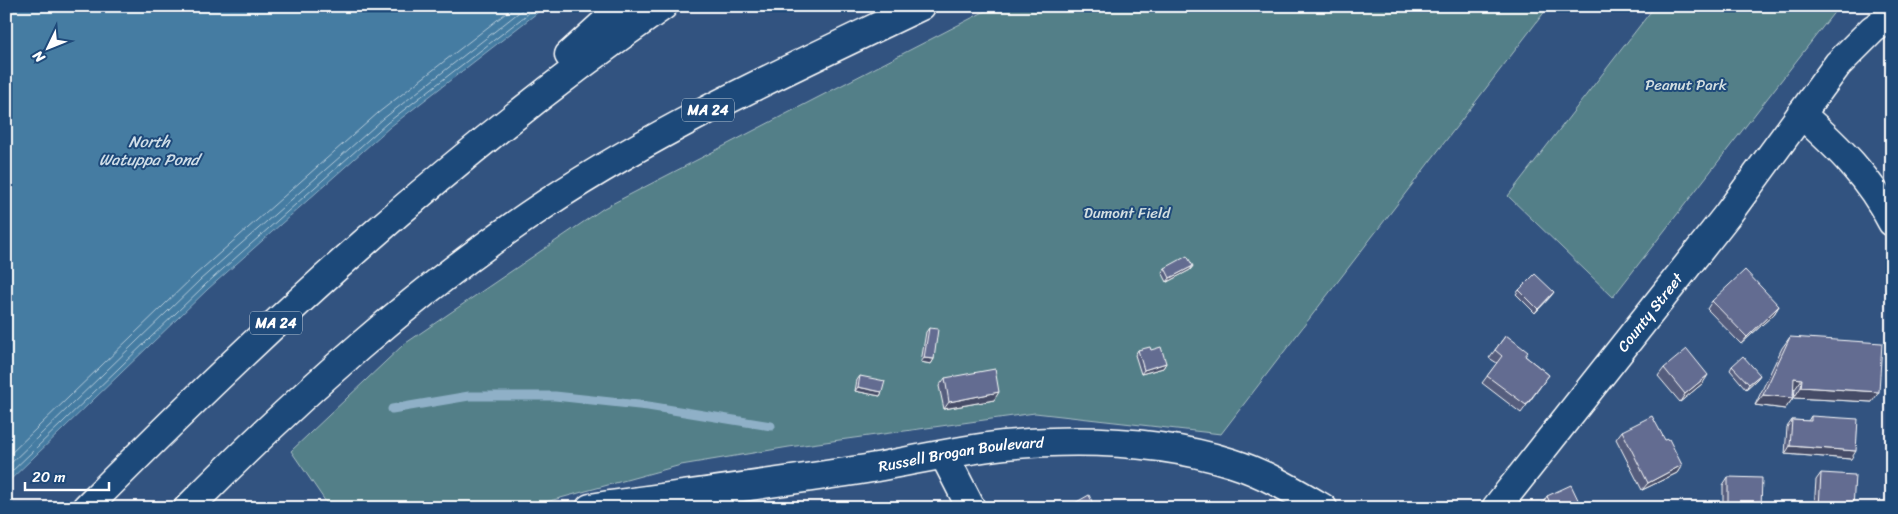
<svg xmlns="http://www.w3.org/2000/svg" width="1898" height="514" viewBox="0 0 1898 514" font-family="Sriracha,sans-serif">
<rect width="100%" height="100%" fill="#325380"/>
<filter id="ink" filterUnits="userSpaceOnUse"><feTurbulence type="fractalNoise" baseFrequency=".02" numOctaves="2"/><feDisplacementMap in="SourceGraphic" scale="10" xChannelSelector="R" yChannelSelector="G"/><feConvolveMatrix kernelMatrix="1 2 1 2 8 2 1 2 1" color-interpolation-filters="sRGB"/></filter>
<g filter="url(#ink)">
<path fill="#537f88" stroke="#a9bfc4" d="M995 6H1549L1221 434 1035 413 789 447 681 465 524 508H330L291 451 403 345 604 208Z
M1655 6H1839L1613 297 1508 196Z"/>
<path fill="#457ca2" stroke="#8fb0c7" d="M6 6H546L390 127 208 289 6 484Z"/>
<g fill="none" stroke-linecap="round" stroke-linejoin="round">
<path stroke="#b5cbda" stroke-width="1" d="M6 458 195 275 378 113 515 6
M6 468 200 280 383 119 527 6
M6 477 205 285 387 123 538 6"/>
<path stroke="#8fb0c7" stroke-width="9" d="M392 409 469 396H555L648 406 771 426"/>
<g stroke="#fff" stroke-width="31">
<g id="street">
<path d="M944 455 971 508"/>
<path id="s1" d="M590 508C682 495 775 483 866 469 912 461 958 450 1004 445 1081 438 1158 440 1232 463 1264 473 1294 491 1323 508"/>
</g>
</g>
<g stroke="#fff" stroke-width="31">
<g id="secondary">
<path d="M1801 114C1838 147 1870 178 1892 222"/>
<path id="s2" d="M1496 508 1728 214 1838 64 1873 29 1892 17"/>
</g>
</g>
<g stroke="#fff" stroke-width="31">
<path id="highway" d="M569 55 623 6
M86 508C265 327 453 152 663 6
M188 508C299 396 416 290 547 203 665 125 794 67 921 6"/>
</g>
<use href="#street" stroke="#1f4a7a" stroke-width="28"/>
<use href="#secondary" stroke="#1f4a7a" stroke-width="28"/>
<use href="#highway" stroke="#1f4a7a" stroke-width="28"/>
</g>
<path fill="#555d7d" stroke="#fff" d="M1193 266 1190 270 1167 282 1162 272 1165 268Z
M1519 290 1551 296 1535 313 1516 294Z
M1712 301 1779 306 1774 314 1741 344 1707 309Z
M929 328 934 359 931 364 921 362 926 332Z
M1506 335 1525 356 1549 375 1521 413 1482 383 1497 363 1489 358Z
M1790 337 1872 402 1794 398 1795 389H1793V398L1785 409 1755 405 1782 348Z
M1138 350H1151L1166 363 1163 368 1141 374 1135 355Z
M1732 366 1760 375 1757 379 1746 389 1730 370Z
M1664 368 1703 383 1680 402 1658 376Z
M860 376 882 392 880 396 855 391 857 380Z
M945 378 994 400 944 409 939 386Z
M1811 416 1851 459 1785 454 1787 427 1792 420 1808 421Z
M1622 431 1665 440 1682 465 1677 473 1642 490 1616 439Z
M1821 473 1853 508H1814L1816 480Z
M1728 477 1761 508H1723V485Z
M1547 496 1582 508H1543L1542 504Z"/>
<path fill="#454c66" stroke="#fff" d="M1193 266 1190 270 1167 282 1170 278Z
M1554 292 1551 296 1535 313 1538 309Z
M1779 306 1774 314 1741 344 1747 337Z
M924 358 934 359 931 364 921 362Z
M1166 363 1163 368 1141 374 1144 370Z
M1708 375 1703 383 1680 402 1685 394Z
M1760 375 1757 379 1746 389 1749 384Z
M1794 378 1802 379 1795 389H1786Z
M858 387 882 392 880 396 855 391Z
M1801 387 1879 392 1872 402 1794 398Z
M999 392 994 400 944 409 949 402Z
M1763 395 1793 398 1785 409 1755 405Z
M1790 446 1856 451 1851 459 1785 454Z
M1682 465 1677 473 1642 490 1648 483Z"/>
<path fill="#636c91" stroke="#fff" d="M1187 256 1193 266 1170 278 1165 268Z
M1745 270 1779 306 1747 337 1712 301Z
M1535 274 1554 292 1538 309 1519 290Z
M929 328 938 329 934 359 924 358Z
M1506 335 1528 352 1525 356 1549 375 1526 405 1487 376 1502 356 1495 350Z
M1790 337 1882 343 1879 392 1801 387 1802 379 1794 378 1793 398 1763 395Z
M1150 347 1151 350 1161 347 1166 363 1144 370 1138 350Z
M1687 349 1708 375 1685 394 1664 368Z
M1743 356 1760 375 1749 384 1732 366Z
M995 369 999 392 949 402 945 378Z
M860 376 885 381 882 392 858 387Z
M1652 416 1665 440 1669 439 1682 465 1648 483 1622 431Z
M1811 416 1858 419 1856 451 1790 446 1792 420 1811 421Z
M1821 473 1855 475 1853 508 1819 507Z
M1728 477 1762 478 1761 508H1728Z
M1571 485 1582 508H1552L1547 496Z
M1089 495 1095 508H1066Z"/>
</g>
<g text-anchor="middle" stroke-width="4" stroke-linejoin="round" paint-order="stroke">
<g fill="#1f4a7a" stroke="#bcc9d7" stroke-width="1">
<rect x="682" y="98.5" width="52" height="23" rx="4"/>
<rect x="250" y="311.5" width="52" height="23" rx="4"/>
</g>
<g font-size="14" font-weight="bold" fill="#fff">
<text x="708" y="115">MA 24</text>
<text x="276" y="328">MA 24</text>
</g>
<g font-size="15" fill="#d4dfe1" stroke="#1f4a7a">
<text x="1686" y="90">Peanut Park</text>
<text x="1127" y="218">Dumont Field</text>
</g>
<g font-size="15" fill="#fff" stroke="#1f4a7a">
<text dy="5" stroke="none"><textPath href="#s2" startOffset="249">County Street</textPath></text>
<text dy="5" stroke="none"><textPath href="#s1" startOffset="375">Russell Brogan Boulevard</textPath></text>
</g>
<g font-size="16" font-style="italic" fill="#d0dee8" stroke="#1f4a7a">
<text x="149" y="147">North<tspan x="149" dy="18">Watuppa Pond</tspan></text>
</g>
</g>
<rect width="1898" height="514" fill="none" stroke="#1f4a7a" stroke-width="25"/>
<rect x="12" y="12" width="1873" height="489" fill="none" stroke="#fff" stroke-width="2" filter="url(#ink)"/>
<g transform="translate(48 48) rotate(227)" stroke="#1f4a7a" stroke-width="4" paint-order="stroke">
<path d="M0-4L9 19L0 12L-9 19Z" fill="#ffffff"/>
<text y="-8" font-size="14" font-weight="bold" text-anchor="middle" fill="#ffffff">N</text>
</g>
<path d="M25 482v8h84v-8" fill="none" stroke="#ffffff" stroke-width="2.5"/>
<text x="32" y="482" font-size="15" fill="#ffffff" stroke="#1f4a7a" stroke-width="4" paint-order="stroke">20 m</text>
</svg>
